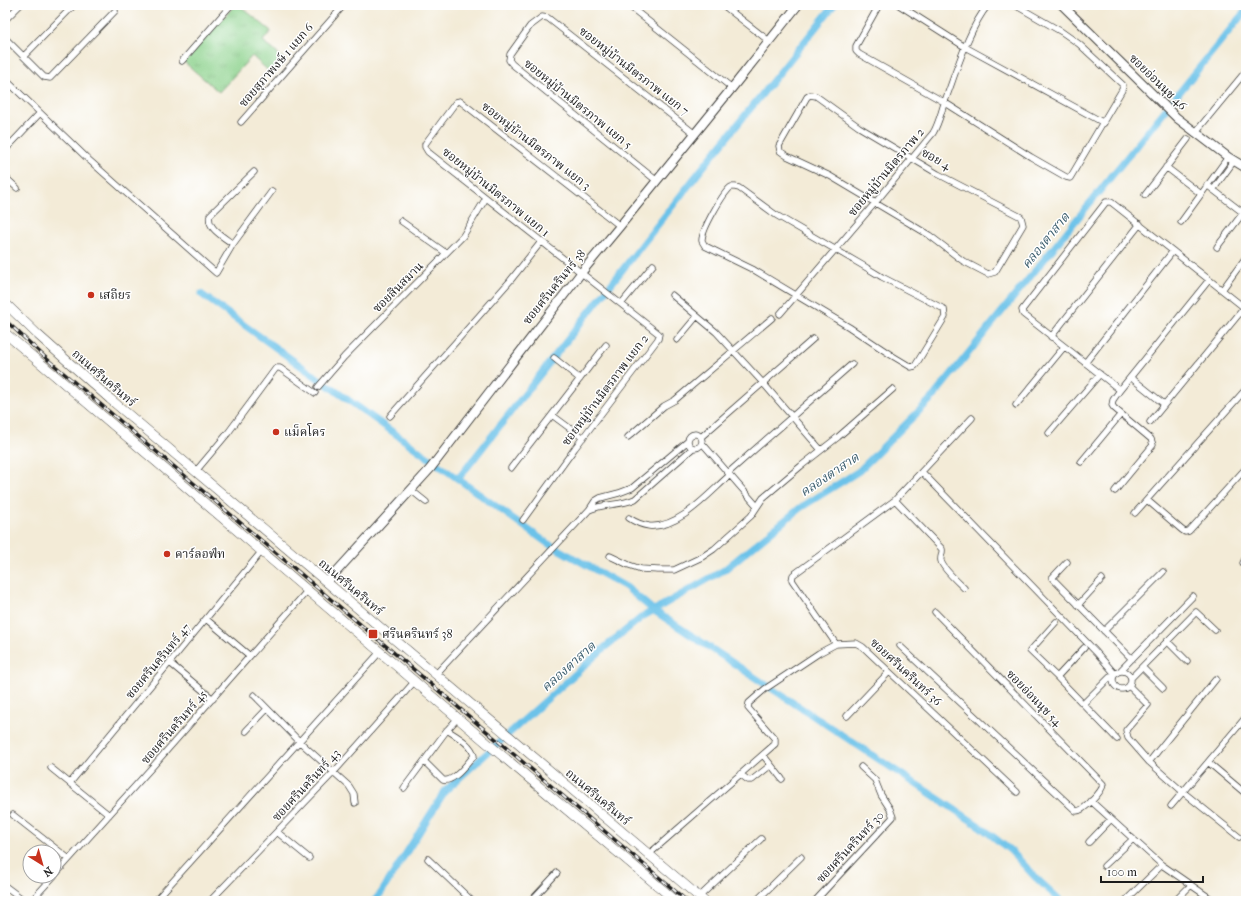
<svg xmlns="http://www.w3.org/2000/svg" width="1251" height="906" viewBox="0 0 1251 906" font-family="'IM FELL French Canon','Noto Serif Thai',serif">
<defs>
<pattern id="grass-tufts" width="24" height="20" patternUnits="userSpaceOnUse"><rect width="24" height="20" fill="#8cd28c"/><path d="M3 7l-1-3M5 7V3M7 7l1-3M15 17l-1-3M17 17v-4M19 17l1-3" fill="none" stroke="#78b478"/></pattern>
</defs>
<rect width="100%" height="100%" fill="#fff"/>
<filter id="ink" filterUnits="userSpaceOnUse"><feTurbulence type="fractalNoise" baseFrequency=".025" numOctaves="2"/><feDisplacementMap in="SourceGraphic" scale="8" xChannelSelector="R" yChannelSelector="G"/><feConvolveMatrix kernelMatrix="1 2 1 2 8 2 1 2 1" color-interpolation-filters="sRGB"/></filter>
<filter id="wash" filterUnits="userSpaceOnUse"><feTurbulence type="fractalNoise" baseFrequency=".012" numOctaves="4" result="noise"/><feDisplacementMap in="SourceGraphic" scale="16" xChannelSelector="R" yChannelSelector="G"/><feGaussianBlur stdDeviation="0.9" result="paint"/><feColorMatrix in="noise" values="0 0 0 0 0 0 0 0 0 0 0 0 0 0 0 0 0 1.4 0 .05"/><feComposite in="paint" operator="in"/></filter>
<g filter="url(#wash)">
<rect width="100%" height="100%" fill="#f3ebd7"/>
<path fill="url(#grass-tufts)" stroke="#547754" d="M235 5H239L271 31 263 41 286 61 273 75 252 56 219 92 184 62Z"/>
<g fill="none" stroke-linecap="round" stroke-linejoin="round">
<path stroke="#6cc2e9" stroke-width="7" d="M201 294 547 543 626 587 653 610 981 827 1011 851 1036 878 1061 901
M458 479 700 171 834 5
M374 901 381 893 445 791 604 648 642 617 724 570 800 508 859 471 933 397 1246 10"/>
</g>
</g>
<g filter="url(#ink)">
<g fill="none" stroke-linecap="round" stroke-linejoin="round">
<g stroke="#3c3b38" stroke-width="7">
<path id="street" d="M628 5 732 88
M723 5 769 41
M879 5 856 46V51L859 54 944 102 1031 157 1066 177 1070 178 1122 90 1123 85 1079 44 1062 32 1015 5
M899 5 965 47 1104 123
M5 20 20 5
M5 38 44 77 50 78 115 11
M24 56 74 5
M182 61 231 5
M5 79 89 160 216 273 233 244C224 237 206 228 210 215L254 172
M810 95 816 96 859 127 938 174 1021 217 1023 225 995 272 988 274 963 261 929 235 830 176 787 156 780 151 779 146 807 97Z
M241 122 344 5
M1195 133 1246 71
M5 150 40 113
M1166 167 1201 194
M5 177 17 188
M657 181 512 64 509 60 510 54 530 26 542 17 548 18 695 134
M1207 185 1246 215
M731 187H735L739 188 776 215 862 265 882 277 944 309 945 317 915 366 911 367 891 355 849 327 754 270 705 246 702 241C701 231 723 193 731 187Z
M1213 190 1234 161
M1145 195 1188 139
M401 221 446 253
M1181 222 1228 157
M233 244 272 191
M1217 247 1243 213
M1222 290 1246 257
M672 295 716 332 763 383 821 450
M621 304 653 265
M780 314 875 203 933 133C939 123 941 112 945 101 956 72 969 28 988 5
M1051 337 1140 224
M677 340 697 316
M554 358 580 379
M1085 363 1173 251
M1134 380 1164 404
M318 387 344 357 463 236 486 198
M1120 390 1023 314 1022 310 1106 202H1111L1246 309
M1016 405 1064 347
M552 415 583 438
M390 416 510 281 541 242
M1150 422 1244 308
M1049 433 1100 374
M688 441a7 7 0 1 1 14 0a7 7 0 1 1-14 0Z
M628 437 664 406 675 400 772 318
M701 437 813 339
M702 443 757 506
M1081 462 1121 414
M511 468 606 345
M196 471 228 433 276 368H280L315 393
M922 472 1096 652 1115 674
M728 473 852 364
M411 490 426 502
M1115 491 1153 445 1151 439 1114 408 1112 405 1113 400 1120 390 1209 280
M895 500 942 549C943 553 940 556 941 561 943 569 958 582 964 588
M1147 500 1182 530 1185 532 1189 531 1246 468
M589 510C604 503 620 506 635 499L693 448
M1135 513 1246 389
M629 518C635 522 642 525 649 526 679 529 709 493 730 475
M523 520 575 448 658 339 659 334 428 152 425 147V144L456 102 460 101 620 226
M610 556 629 565 641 569 658 570H674L702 557 714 549 751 516 763 498 801 466 838 437 893 389
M1246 557 1243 563 1246 567
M1067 562 1052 578 1132 659
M1078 605 1102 579
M206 619 250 656
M1056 622 1030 651 1057 677 1117 739
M1104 631 1163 572
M1167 641 1187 661
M836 644 792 580 793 575 895 500 972 418
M900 646 1076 811C1083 812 1103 791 1103 784L935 612
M170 663 213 699
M1142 667 1163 688
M1113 680a9 9 0 1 1 18 0a9 9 0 1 1-18 0Z
M1120 671 1193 596
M436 674 589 510 595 501 600 498 619 493 632 488 688 441
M1057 677 1084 648
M1131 678 1196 612 1215 630
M1129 686 1148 705 1126 730 1128 738 1149 762 1183 792 1239 837
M254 695 300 742 349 786 354 794 355 803
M1083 704 1110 677H1113
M847 716 889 672
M246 731 267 709
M424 761 443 780C454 783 467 763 474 756 472 744 456 736 447 730
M1149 762 1216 679
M1208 762 1246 794
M771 765 782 779
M51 768 109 815
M740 774 748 780H752L771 765 763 755
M70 783 262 551
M404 788 447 730 458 718
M1091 801 1162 865 1214 901
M1171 806 1246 717
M13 815 69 859
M277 832 309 858
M1089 842 1111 819
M648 855 775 744V739L748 708 749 703 765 689 819 653 836 644 856 643 863 647 1017 792
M428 859 472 901
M1104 866 1133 839
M54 876 154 765 308 590
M5 886 25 901
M699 897 761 839
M31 901 54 876
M155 901 380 652
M210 901 334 772 415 681
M531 901 557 873
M756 901 801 857
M815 901 893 817 890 809 881 795 875 780 861 767
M1125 901 1162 865
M1175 901 1191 885"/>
</g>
<g stroke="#3c3b38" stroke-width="10">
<path id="secondary" d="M1062 5 1177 118 1228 157 1246 168
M327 582 430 469 581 273 620 226 732 88 798 5"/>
</g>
<g stroke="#3c3b38" stroke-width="10">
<path id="primary" d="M5 303 37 334 110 399 704 901
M5 333 487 743 676 901"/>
</g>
<use href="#street" stroke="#fff" stroke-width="5.5"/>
<use href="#secondary" stroke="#fff" stroke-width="8"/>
<use href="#primary" stroke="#fff" stroke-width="9"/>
<g stroke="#1c1c1c" stroke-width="3.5">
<path id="rail" d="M5 320 47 359 687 901"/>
</g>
<use href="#rail" stroke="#fff" stroke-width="2" stroke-dasharray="6" stroke-linecap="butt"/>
</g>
</g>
<g fill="#c8321e" stroke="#fff" stroke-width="1.5">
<circle cx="91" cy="295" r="4"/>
<circle cx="276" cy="432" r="4"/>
<circle cx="167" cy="554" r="4"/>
<rect x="368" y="629" width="10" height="10" rx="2"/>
</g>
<g text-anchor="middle" stroke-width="3" stroke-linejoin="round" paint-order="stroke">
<g font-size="12" fill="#1c1c1c" stroke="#fff">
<text transform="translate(276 65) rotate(-49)" y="4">ซอยสุภาพงษ์ 1 แยก 6</text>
<text transform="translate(634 71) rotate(38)" y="4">ซอยหมู่บ้านมิตรภาพ แยก 7</text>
<text transform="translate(1158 82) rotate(44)" y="4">ซอยอ่อนนุช 46</text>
<text transform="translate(578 104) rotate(39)" y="4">ซอยหมู่บ้านมิตรภาพ แยก 5</text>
<text transform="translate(536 146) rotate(38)" y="4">ซอยหมู่บ้านมิตรภาพ แยก 3</text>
<text transform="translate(936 159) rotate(30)" y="4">ซอย 4</text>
<text transform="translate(886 172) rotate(-50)" y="4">ซอยหมู่บ้านมิตรภาพ 2</text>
<text transform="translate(496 192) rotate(39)" y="4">ซอยหมู่บ้านมิตรภาพ แยก 1</text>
<text transform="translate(398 287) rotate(-45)" y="4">ซอยสินสมาน</text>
<text transform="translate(554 287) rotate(-51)" y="4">ซอยศรีนครินทร์ 38</text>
<text transform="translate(104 378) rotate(41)" y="4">ถนนศรีนครินทร์</text>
<text transform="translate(605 390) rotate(-53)" y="4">ซอยหมู่บ้านมิตรภาพ แยก 2</text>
<text transform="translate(351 587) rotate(40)" y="4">ถนนศรีนครินทร์</text>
<text transform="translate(158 661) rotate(-50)" y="4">ซอยศรีนครินทร์ 47</text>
<text transform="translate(906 672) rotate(43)" y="4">ซอยศรีนครินทร์ 36</text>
<text transform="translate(1034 698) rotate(46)" y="4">ซอยอ่อนนุช 54</text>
<text transform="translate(174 727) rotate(-49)" y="4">ซอยศรีนครินทร์ 45</text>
<text transform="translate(306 785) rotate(-47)" y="4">ซอยศรีนครินทร์ 43</text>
<text transform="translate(598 797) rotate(40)" y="4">ถนนศรีนครินทร์</text>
<text transform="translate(850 847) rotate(-47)" y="4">ซอยศรีนครินทร์ 30</text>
</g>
<g font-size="12" fill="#1c1c1c" stroke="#fff" text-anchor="start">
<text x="99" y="299">เสถียร</text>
<text x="284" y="436">แม็คโคร</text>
<text x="175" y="558">คาร์ลอฟ์ท</text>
<text x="382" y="638">ศรีนครินทร์ 38</text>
</g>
<g font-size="13" font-style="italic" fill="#3c5e6e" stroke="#fff">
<text transform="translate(1045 240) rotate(-51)" y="5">คลองตาสาด</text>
<text transform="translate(829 474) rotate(-34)" y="5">คลองตาสาด</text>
<text transform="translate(568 666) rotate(-42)" y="5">คลองตาสาด</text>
</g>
</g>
<rect width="1251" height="906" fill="none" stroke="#fff" stroke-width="20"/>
<g transform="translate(42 864) rotate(143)"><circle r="19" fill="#ffffff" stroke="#a4a4a4"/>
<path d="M0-3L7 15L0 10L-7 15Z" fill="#c8321e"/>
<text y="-6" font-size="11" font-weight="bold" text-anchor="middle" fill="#1c1c1c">N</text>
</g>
<path d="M1101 876v6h102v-6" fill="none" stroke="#1c1c1c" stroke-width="2"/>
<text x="1107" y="876" font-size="12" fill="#1c1c1c" stroke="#ffffff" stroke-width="3" paint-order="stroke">100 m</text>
</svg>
